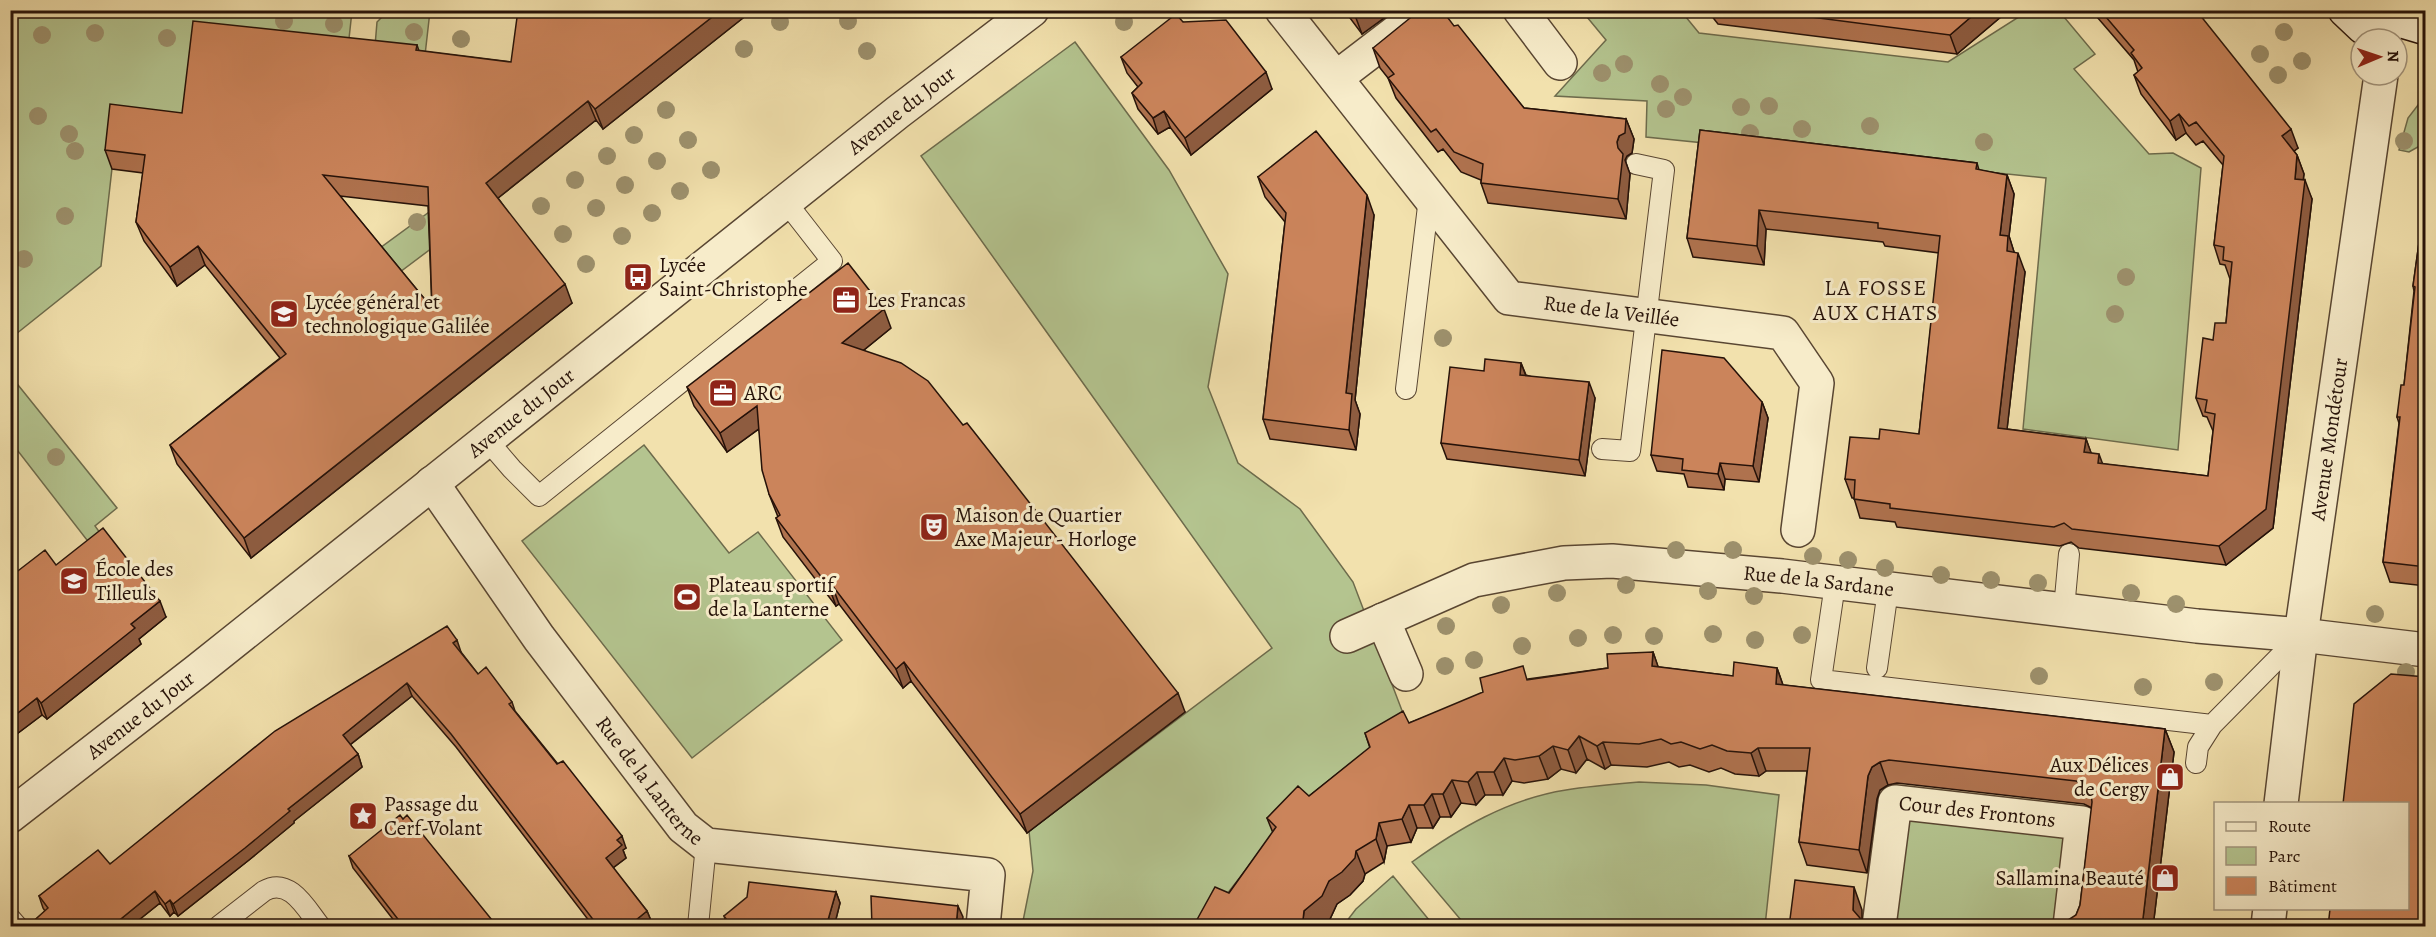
<svg xmlns="http://www.w3.org/2000/svg" width="2436" height="937" viewBox="0 0 2436 937" font-family="Alegreya,serif">
<rect width="100%" height="100%" fill="#f2e1ad"/>
<filter id="stains"><feTurbulence type="fractalNoise" baseFrequency=".00333" numOctaves="4"/><feColorMatrix values="0 0 0 0 .2 0 0 0 0 .09 0 0 0 0 .02 0 0 0 .5 -.17"/></filter>
<radialGradient id="worn" r=".72"><stop offset=".6" stop-color="#630" stop-opacity="0"/><stop offset="1" stop-color="#630" stop-opacity=".3"/></radialGradient>
<path fill="#b4c48f" stroke="#6d6b4c" stroke-width="1.5" d="M157 10 352 11 347 57 189 133 117 124 101 266 11 338V11Z
M388 11H430L424 64 374 58 377 22Z
M1582 11H1681L1699 33 1948 62 2028 11H2059L2095 54 2074 69 2149 154 2173 153 2201 168 2178 450 2023 429 2046 178 1646 137 1647 101 1555 96 1606 40Z
M1075 42 1169 170 1228 274 1208 387 1238 463 1300 509 1353 582 1409 729 1276 831 1202 926H1022L1033 871 1029 831 1272 648 921 156Z
M2425 96V143L2409 152 2399 150 2408 118Z
M436 207 480 212 396 275 376 251Z
M10 375 117 508 95 526 108 544 97 553 11 442Z
M644 445 729 553 758 532 842 640 692 758 522 541Z
M1639 782 1706 785 1779 795 1765 926H1466L1412 862C1458 829 1508 799 1566 790 1590 786 1615 784 1639 782Z
M1907 811 2071 832 2061 926H1893Z
M1393 876 1434 926H1343L1356 909Z"/>
<g fill="none" stroke-linecap="round" stroke-linejoin="round">
<g stroke="#594632" stroke-width="22">
<path id="lane" d="M1406 389 1429 198
M487 440 512 469 539 496 832 261 786 202
M1602 449 1630 451 1664 170 1636 164
M1835 584 1821 680 2212 725
M2064 609 2069 554
M1877 668 1888 590
M2196 763 2198 747 2212 725 2299 637
M10 918 17 926
M219 926 264 891C290 876 307 910 320 926
M698 926 706 845"/>
</g>
<g stroke="#594632" stroke-width="36">
<g id="street">
<path id="s1" d="M1282 10 1509 298 1783 333 1817 383 1798 530"/>
<path d="M1520 10 1560 63"/>
<path d="M1336 78 1425 10"/>
<path id="s2" d="M432 483 539 638 683 827 706 845 988 875 983 926"/>
<path d="M1383 620 1406 674"/>
<path id="s3" d="M1347 636 1474 580 1564 563 1612 561 1782 576 2197 626 2301 635 2426 650"/>
<path id="s4" d="M2281 804 2301 635 2381 75"/>
<path id="s5" d="M10 816 197 671 898 112 1032 10"/>
<path id="s6" d="M1879 926 1895 802 2082 823 2070 926"/>
<path d="M2268 926 2270 908"/>
</g>
</g>
<g stroke="#261209" stroke-width="36">
<path id="secondary" d="M2345 10 2363 27 2384 39
M2379 10 2399 20 2426 28"/>
</g>
<use href="#lane" stroke="#f7ecca" stroke-width="20"/>
<use href="#street" stroke="#f7ecca" stroke-width="33"/>
<use href="#secondary" stroke="#f7ecca" stroke-width="33"/>
</g>
<g fill="#9d916d">
<circle cx="284" cy="21" r="9"/>
<circle cx="848" cy="21" r="9"/>
<circle cx="780" cy="22" r="9"/>
<circle cx="1124" cy="22" r="9"/>
<circle cx="334" cy="24" r="9"/>
<circle cx="414" cy="32" r="9"/>
<circle cx="2284" cy="32" r="9"/>
<circle cx="95" cy="33" r="9"/>
<circle cx="42" cy="35" r="9"/>
<circle cx="167" cy="38" r="9"/>
<circle cx="461" cy="39" r="9"/>
<circle cx="744" cy="49" r="9"/>
<circle cx="867" cy="51" r="9"/>
<circle cx="2260" cy="54" r="9"/>
<circle cx="2302" cy="61" r="9"/>
<circle cx="1624" cy="64" r="9"/>
<circle cx="1602" cy="73" r="9"/>
<circle cx="2278" cy="75" r="9"/>
<circle cx="1660" cy="84" r="9"/>
<circle cx="1683" cy="97" r="9"/>
<circle cx="1769" cy="106" r="9"/>
<circle cx="1741" cy="107" r="9"/>
<circle cx="1666" cy="109" r="9"/>
<circle cx="666" cy="110" r="9"/>
<circle cx="38" cy="116" r="9"/>
<circle cx="1870" cy="126" r="9"/>
<circle cx="1802" cy="129" r="9"/>
<circle cx="1750" cy="133" r="9"/>
<circle cx="69" cy="134" r="9"/>
<circle cx="634" cy="135" r="9"/>
<circle cx="688" cy="140" r="9"/>
<circle cx="2404" cy="141" r="9"/>
<circle cx="1984" cy="142" r="9"/>
<circle cx="75" cy="151" r="9"/>
<circle cx="607" cy="156" r="9"/>
<circle cx="657" cy="161" r="9"/>
<circle cx="711" cy="170" r="9"/>
<circle cx="575" cy="180" r="9"/>
<circle cx="625" cy="185" r="9"/>
<circle cx="680" cy="191" r="9"/>
<circle cx="541" cy="206" r="9"/>
<circle cx="596" cy="208" r="9"/>
<circle cx="652" cy="213" r="9"/>
<circle cx="65" cy="216" r="9"/>
<circle cx="417" cy="222" r="9"/>
<circle cx="563" cy="234" r="9"/>
<circle cx="622" cy="236" r="9"/>
<circle cx="24" cy="259" r="9"/>
<circle cx="586" cy="264" r="9"/>
<circle cx="2126" cy="277" r="9"/>
<circle cx="2115" cy="314" r="9"/>
<circle cx="1443" cy="338" r="9"/>
<circle cx="56" cy="457" r="9"/>
<circle cx="1676" cy="550" r="9"/>
<circle cx="1733" cy="550" r="9"/>
<circle cx="1813" cy="556" r="9"/>
<circle cx="1848" cy="560" r="9"/>
<circle cx="1885" cy="568" r="9"/>
<circle cx="1941" cy="575" r="9"/>
<circle cx="1991" cy="580" r="9"/>
<circle cx="2038" cy="583" r="9"/>
<circle cx="1626" cy="585" r="9"/>
<circle cx="1708" cy="591" r="9"/>
<circle cx="1557" cy="593" r="9"/>
<circle cx="2131" cy="593" r="9"/>
<circle cx="1754" cy="596" r="9"/>
<circle cx="2176" cy="604" r="9"/>
<circle cx="1501" cy="605" r="9"/>
<circle cx="2375" cy="614" r="9"/>
<circle cx="1446" cy="626" r="9"/>
<circle cx="1713" cy="634" r="9"/>
<circle cx="1613" cy="635" r="9"/>
<circle cx="1802" cy="635" r="9"/>
<circle cx="1654" cy="636" r="9"/>
<circle cx="1578" cy="638" r="9"/>
<circle cx="1755" cy="640" r="9"/>
<circle cx="1522" cy="646" r="9"/>
<circle cx="1474" cy="660" r="9"/>
<circle cx="1445" cy="666" r="9"/>
<circle cx="2406" cy="672" r="9"/>
<circle cx="2039" cy="676" r="9"/>
<circle cx="2214" cy="682" r="9"/>
<circle cx="2143" cy="687" r="9"/>
</g>
<path fill="#af724e" stroke="#261209" stroke-width="1.5" fill-rule="evenodd" d="M753 10 603 129 596 120 498 198 572 303 251 558 177 464 170 445 280 358 205 265 177 286 144 241 136 222 143 173 112 169 105 150 182 113 417 45 419 51 511 62ZM340 196 428 206 432 308Z
M1344 10H1395L1362 34Z
M1707 10H2009L1957 54 1718 24Z
M2091 10H2196L2298 148 2294 151 2297 155 2304 174 2303 180 2312 199 2273 528 2226 565 2079 548 2071 542 2060 546 1897 527 1895 522 1860 518 1854 498H1852L1845 479 1879 439 1919 434 1939 253 1885 246 1883 242 1766 229 1764 265 1693 257 1687 238 1700 130 1977 163 1979 170 2007 175 2014 194 2009 236 2014 252 2025 272 2007 429 2086 439 2091 453 2103 464 2208 476 2213 431 2207 417 2203 416 2196 398 2213 340 2226 323 2230 279 2225 265 2220 264 2214 245 2223 165 2203 141 2196 145 2186 133 2176 140 2141 94 2134 75 2138 72 2134 60Z
M1183 22 1272 89 1191 155 1170 127 1158 134 1138 109 1132 93 1138 87 1127 73 1121 57Z
M1454 26 1524 108 1626 119 1634 139 1632 153 1627 156 1625 160 1630 174 1626 219 1488 203 1481 183V180L1461 172 1443 149 1438 152 1396 98 1388 78 1380 68 1373 48Z
M1258 177 1374 215 1355 400 1360 414 1356 450 1270 439 1263 419 1285 222 1265 197Z
M2426 192V586L2390 582 2383 562 2399 423 2397 417 2404 385 2414 291 2413 286Z
M891 328 864 350 1185 712 1027 833 911 681 903 688 839 604 836 606 783 537 776 518 778 517 769 494 759 429 727 452 694 406 687 387Z
M1521 363 1526 375 1595 398 1585 476 1447 459 1441 443 1484 371Z
M1762 402 1768 418 1759 482 1725 479 1724 490 1688 487 1684 474 1657 471 1651 455Z
M56 565 166 617 139 639 141 644 47 719 42 715 10 739Z
M461 652 478 674 512 702 515 711 626 848 623 850 626 858 613 868 647 911 652 923 648 927H399L353 868 349 856 496 925 590 922 456 747 412 696 350 745 358 754 362 767 294 821V823L249 860 178 916 174 912 170 916 160 903 130 927H27L45 911 43 908 39 896 110 864Z
M1653 652 1658 667 1733 676 1777 668 1783 685 2165 729 2174 752 2153 927H2067L2076 915 2080 905 2092 808 2084 804 1897 783 1888 785 1880 790 1877 799 1867 873 1807 865 1799 842 1807 771H1766L1759 776 1735 774 1721 768 1709 772 1690 765 1679 767 1669 762 1647 767 1611 765 1605 769 1587 759 1576 773 1561 769 1548 779 1524 783 1512 781 1503 795H1485L1476 805 1461 803 1451 817H1440L1433 828H1417L1411 842 1387 846 1384 862 1365 874 1363 881 1350 895 1337 904 1330 919 1321 927H1194V925L1229 893 1273 833 1267 818 1309 796 1370 748 1365 733 1409 723 1528 679 1608 668Z
M836 892 840 903 834 927H728L724 916Z"/>
<path fill="#8e5c40" stroke="#261209" stroke-width="1.5" d="M721 10H753L603 129 595 109Z
M1367 10H1395L1362 34 1356 18Z
M1979 10H2009L1957 54 1950 35Z
M1266 72 1272 89 1191 155 1185 138Z
M588 101 596 120 493 202 486 183Z
M1164 111 1170 127 1158 134 1153 118Z
M2179 114 2186 133 2176 140 2170 121Z
M1626 119 1634 139 1632 153 1627 156 1625 160 1630 174 1626 219 1618 199 1617 142Z
M2291 129 2298 148 2289 155 2282 136Z
M2297 155 2304 174 2301 197 2295 179Z
M2007 175 2014 194 2009 236 2015 255 2014 270 2000 235Z
M2305 180 2312 199 2273 528 2226 565 2219 546Z
M1367 195 1374 215 1355 400 1360 414 1356 450 1349 430 1346 393Z
M1759 210 1766 229 1764 265 1757 246Z
M198 246 205 265 177 286 170 267Z
M2018 253 2025 272 2005 447 1998 428Z
M565 284 572 303 251 558 244 538Z
M884 309 891 328 849 362 842 343Z
M1521 363 1527 379 1520 375Z
M1589 382 1595 398 1585 476 1579 460Z
M1762 402 1768 418 1759 482 1753 466Z
M757 406 764 425 727 452 720 433Z
M2086 439 2093 458 2084 452Z
M2099 454 2106 473 2098 463Z
M1720 463 1725 479 1724 490 1718 474Z
M832 585 839 604 836 606 829 587Z
M160 601 166 617 139 639 141 644 47 719 41 703 131 624Z
M457 640 461 652 458 655 453 643Z
M1653 652 1661 675 1652 666Z
M904 662 911 681 903 688 896 669Z
M1777 668 1785 691 1776 684Z
M407 683 412 696 347 747 343 735Z
M1178 693 1185 712 1027 833 1020 814Z
M37 698 42 715 10 739V719Z
M2165 729 2174 752 2153 927H2142Z
M1579 736 1587 759 1576 773 1568 750Z
M1603 742 1611 765 1605 769 1597 746Z
M1553 746 1561 769 1548 779 1539 756Z
M1758 748 1766 771 1759 776 1751 753Z
M358 754 362 767 294 821V823L249 860 178 916 173 904 288 809Z
M1504 758 1512 781 1503 795 1494 772Z
M1880 762 1888 785 1880 790 1877 799 1867 873 1859 850 1868 776 1872 767Z
M1477 772 1485 795 1476 805 1468 782Z
M1452 780 1461 803 1451 817 1443 794Z
M1432 794 1440 817 1433 828 1424 805Z
M1409 805 1417 828 1411 842 1402 819Z
M1379 823 1387 846 1384 862 1376 839Z
M622 836 626 848 623 850 626 858 610 870 606 858 617 840Z
M1356 851 1365 874 1363 881 1350 895 1337 904 1330 919 1321 927H1306L1303 920 1304 911 1329 881Z
M1854 887 1862 910V922L1863 927H1859L1853 910Z
M155 891 160 903 130 927H111Z
M836 892 840 903 834 927H826Z
M170 900 174 912 170 916 165 904Z
M958 906 963 917 962 927H956Z
M647 911 652 923 648 927H637L636 920Z"/>
<path fill="#cb845b" stroke="#261209" stroke-width="1.5" fill-rule="evenodd" d="M518 10H721L595 109 588 101 486 183 565 284 244 538 170 445 286 354 198 246 170 267 136 222 145 155 105 150 110 104 182 113 193 21 417 45 416 50 511 62ZM323 175 428 187 432 308Z
M1351 10H1367L1356 18Z
M1420 10H1442L1454 26 1458 25 1524 108 1626 119 1625 133 1619 136 1617 142 1618 148 1623 154 1618 199 1481 183 1483 164 1454 152 1436 129 1431 132 1388 78 1394 74 1373 48Z
M1756 10H1979L1950 35Z
M2100 10H2196L2291 129 2282 136 2297 155 2295 179 2305 180 2266 509 2219 546 2072 529 2064 523 2054 527 1890 508V504L1854 499 1855 480 1845 479 1850 437 1879 439 1880 429 1919 434 1940 236 1878 228V223L1759 210 1757 246 1687 238 1700 130 1977 163 1976 169 2007 175 2000 235 2008 236 2007 251 2018 253 1998 428 2086 439 2084 452 2099 454 2098 463 2208 476 2215 414 2205 412 2207 400 2196 398 2203 338 2213 340 2215 323H2226L2232 262 2223 260 2224 247 2214 245 2224 156 2196 122 2189 126 2179 114 2170 121 2134 75 2142 68 2131 53 2134 50Z
M1176 14 1183 22 1226 20 1266 72 1185 138 1164 111 1153 118 1132 93 1142 83 1121 57Z
M1316 131 1367 195 1346 393 1352 394 1349 430 1263 419 1286 213 1258 177Z
M2426 192V567L2383 562 2400 417H2397L2401 385H2404L2415 287 2413 286Z
M848 263 884 309 842 343 901 363 928 381 963 425 967 423 993 456 1178 693 1020 814 904 662 896 669 832 585 829 587 776 518 780 515 769 494 762 470 757 406 720 433 687 387Z
M1662 350 1724 358 1762 402 1753 466 1720 463 1718 474 1682 470 1683 459 1651 455Z
M1485 359 1521 363 1520 375 1589 382 1579 460 1441 443 1450 367 1484 371Z
M103 528 160 601 131 624 135 628 41 703 37 698 10 719V577L45 550 56 565Z
M447 626 457 640 453 643 478 674 486 667 512 702 509 704 557 764 563 761 622 836 617 840 622 845 606 858 647 911 636 920H645L637 927H404L349 856 400 815 403 819 407 815 496 925 595 922 451 734 407 683 343 735 358 754 288 809 290 811 245 848 173 904 170 900 165 904 155 891 111 927H27L48 908 39 896 98 850 110 864 275 731Z
M1653 652 1652 666 1733 676 1734 662 1777 668 1776 684 2165 729 2142 927H2067L2068 920 2076 915 2080 905 2092 802 2091 793 2085 785 2076 781 1889 760 1880 762 1872 767 1868 776 1859 850 1799 842 1810 748H1758L1751 753 1727 751 1712 745 1700 749 1681 742 1671 744 1661 739 1639 744 1603 742 1597 746 1579 736 1568 750 1553 746 1539 756 1515 760 1504 758 1494 772H1477L1468 782 1452 780 1443 794H1432L1424 805H1409L1402 819 1379 823 1376 839 1356 851 1355 858 1342 872 1329 881 1322 896 1304 911 1303 920 1292 924V927H1196L1194 925 1215 887 1229 893 1276 827 1267 818 1298 786 1309 796 1370 747 1365 733 1403 711 1409 723 1483 692 1480 678 1523 666 1527 680 1608 668 1607 654Z
M2391 674 2426 677V927H2328L2330 909H2408V804H2343L2354 704Z
M1795 880 1854 887 1853 910 1860 918V927H1789Z
M749 882 836 892 826 927H732L724 916 747 897Z
M871 896 958 906 956 927H872Z"/>
<defs>
<g id="bus-square" transform="scale(1.5)"><rect x="-9" y="-9" width="18" height="18" rx="4" fill="#8f2418" stroke="#f7ecca"/><path d="M-5-6H5V4H4V6H2V4H-2V6H-4V4H-5ZM-3.5-4V0h7V-4ZM-3.5 1.2v1.5H-2V1.2ZM2 1.2v1.5H3.5V1.2Z" fill="#fff"/></g>
<g id="office-square" transform="scale(1.5)"><rect x="-9" y="-9" width="18" height="18" rx="4" fill="#8f2418" stroke="#f7ecca"/><path d="M-6-3h4V-5.5h4V-3h4V5H-6ZM-1-4.5V-3h2v-1.5ZM-6 0V1H6V0Z" fill="#fff"/></g>
<g id="school-square" transform="scale(1.5)"><rect x="-9" y="-9" width="18" height="18" rx="4" fill="#8f2418" stroke="#f7ecca"/><path d="M0-5L7-2L0 1L-7-2ZM-4 1L0 2.5L4 1V4Q0 6-4 4Z" fill="#fff"/></g>
<g id="theatre-square" transform="scale(1.5)"><rect x="-9" y="-9" width="18" height="18" rx="4" fill="#8f2418" stroke="#f7ecca"/><path d="M-5-5.5Q0-4 5-5.5V0Q5 5 0 6Q-5 5-5 0ZM-3.3-2.5H-1v1.5H-3.3ZM1-2.5H3.3v1.5H1ZM-2.8 1Q0 5.5 2.8 1Z" fill="#fff"/></g>
<g id="stadium-square" transform="scale(1.5)"><rect x="-9" y="-9" width="18" height="18" rx="4" fill="#8f2418" stroke="#f7ecca"/><path d="M0-5a6.5 5 0 1 0 0 10a6.5 5 0 1 0 0-10ZM-3.5-1.8h7v3.6h-7Z" fill="#fff"/></g>
<g id="shop-square" transform="scale(1.5)"><rect x="-9" y="-9" width="18" height="18" rx="4" fill="#8f2418" stroke="#f7ecca"/><path d="M-5-2.5h2.3a2.7 3.5 0 0 1 5.4 0H5L5.5 6h-11ZM-1.5-2.5h3a1.5 2.3 0 0 0-3 0Z" fill="#fff"/></g>
<g id="sight-square" transform="scale(1.5)"><rect x="-9" y="-9" width="18" height="18" rx="4" fill="#8f2418" stroke="#f7ecca"/><path d="M0-6L1.8-2.2L6-1.7L2.9 1.2L3.7 5.4L0 3.3L-3.7 5.4L-2.9 1.2L-6-1.7L-1.8-2.2Z" fill="#fff"/></g>
</defs>
<g fill-rule="evenodd">
<use href="#bus-square" x="638" y="277"/>
<use href="#office-square" x="846" y="300"/>
<use href="#school-square" x="284" y="314"/>
<use href="#office-square" x="723" y="393"/>
<use href="#theatre-square" x="934" y="527"/>
<use href="#school-square" x="74" y="581"/>
<use href="#stadium-square" x="687" y="597"/>
<use href="#shop-square" x="2170" y="777"/>
<use href="#sight-square" x="363" y="816"/>
<use href="#shop-square" x="2165" y="878"/>
</g>
<g text-anchor="middle" stroke-width="6" stroke-linejoin="round" paint-order="stroke">
<g font-size="21" fill="#261209" stroke="#f7ecca">
<text dy="7" stroke="none"><textPath href="#s5" startOffset="1137">Avenue du Jour</textPath></text>
<text dy="7" stroke="none"><textPath href="#s1" startOffset="470">Rue de la Veillée</textPath></text>
<text dy="7" stroke="none"><textPath href="#s5" startOffset="651">Avenue du Jour</textPath></text>
<text dy="7" stroke="none"><textPath href="#s4" startOffset="368">Avenue Mondétour</textPath></text>
<text dy="7" stroke="none"><textPath href="#s3" startOffset="486">Rue de la Sardane</textPath></text>
<text dy="7" stroke="none"><textPath href="#s5" startOffset="165">Avenue du Jour</textPath></text>
<text dy="7" stroke="none"><textPath href="#s2" startOffset="369">Rue de la Lanterne</textPath></text>
<text dy="7" stroke="none"><textPath href="#s6" startOffset="208">Cour des Frontons</textPath></text>
</g>
<g font-size="21" fill="#261209" stroke="#f7ecca" text-anchor="start">
<text x="659" y="272">Lycée<tspan x="659" dy="24">Saint-Christophe</tspan></text>
<text x="867" y="307">Les Francas</text>
<text x="305" y="309">Lycée général et<tspan x="305" dy="24">technologique Galilée</tspan></text>
<text x="744" y="400">ARC</text>
<text x="955" y="522">Maison de Quartier<tspan x="955" dy="24">Axe Majeur - Horloge</tspan></text>
<text x="95" y="576">École des<tspan x="95" dy="24">Tilleuls</tspan></text>
<text x="708" y="592">Plateau sportif<tspan x="708" dy="24">de la Lanterne</tspan></text>
<text x="2149" y="772" text-anchor="end">Aux Délices<tspan x="2149" dy="24">de Cergy</tspan></text>
<text x="384" y="811">Passage du<tspan x="384" dy="24">Cerf-Volant</tspan></text>
<text x="2144" y="885" text-anchor="end">Sallamina Beauté</text>
</g>
<g font-size="22" letter-spacing="1.5" fill="#261209" stroke="#f7ecca">
<text x="1876" y="295">LA FOSSE<tspan x="1876" dy="25">AUX CHATS</tspan></text>
</g>
</g>
<rect width="2436" height="937" fill="none" stroke="#f2e1ad" stroke-width="36"/>
<rect x="12" y="12" width="2412" height="913" fill="none" stroke="#261209" stroke-width="3"/>
<rect x="18" y="18" width="2400" height="901" fill="none" stroke="#261209" stroke-width="1.5"/>
<rect x="2214" y="802" width="195" height="108" fill="#f7ecca" stroke="#a3957d" stroke-width="1.5"/>
<rect x="2226" y="822" width="30" height="9" fill="#f7ecca" stroke="#a3957d" stroke-width="1.5"/>
<text x="2268" y="832" font-size="18" fill="#261209">Route</text>
<rect x="2226" y="847" width="30" height="18" fill="#b4c48f" stroke="#a3957d" stroke-width="1.5"/>
<text x="2268" y="862" font-size="18" fill="#261209">Parc</text>
<rect x="2226" y="877" width="30" height="18" fill="#cb845b" stroke="#a3957d" stroke-width="1.5"/>
<text x="2268" y="892" font-size="18" fill="#261209">Bâtiment</text>
<g transform="translate(2379 57) rotate(88)"><circle r="28" fill="#f7ecca" stroke="#a3957d" stroke-width="1.5"/>
<path d="M0-4.5L10 22L0 15L-10 22Z" fill="#8f2418"/>
<text y="-9" font-size="16" font-weight="bold" text-anchor="middle" fill="#261209">N</text>
</g>
<rect width="100%" height="100%" filter="url(#stains)"/>
<rect width="100%" height="100%" fill="url(#worn)"/>
</svg>
